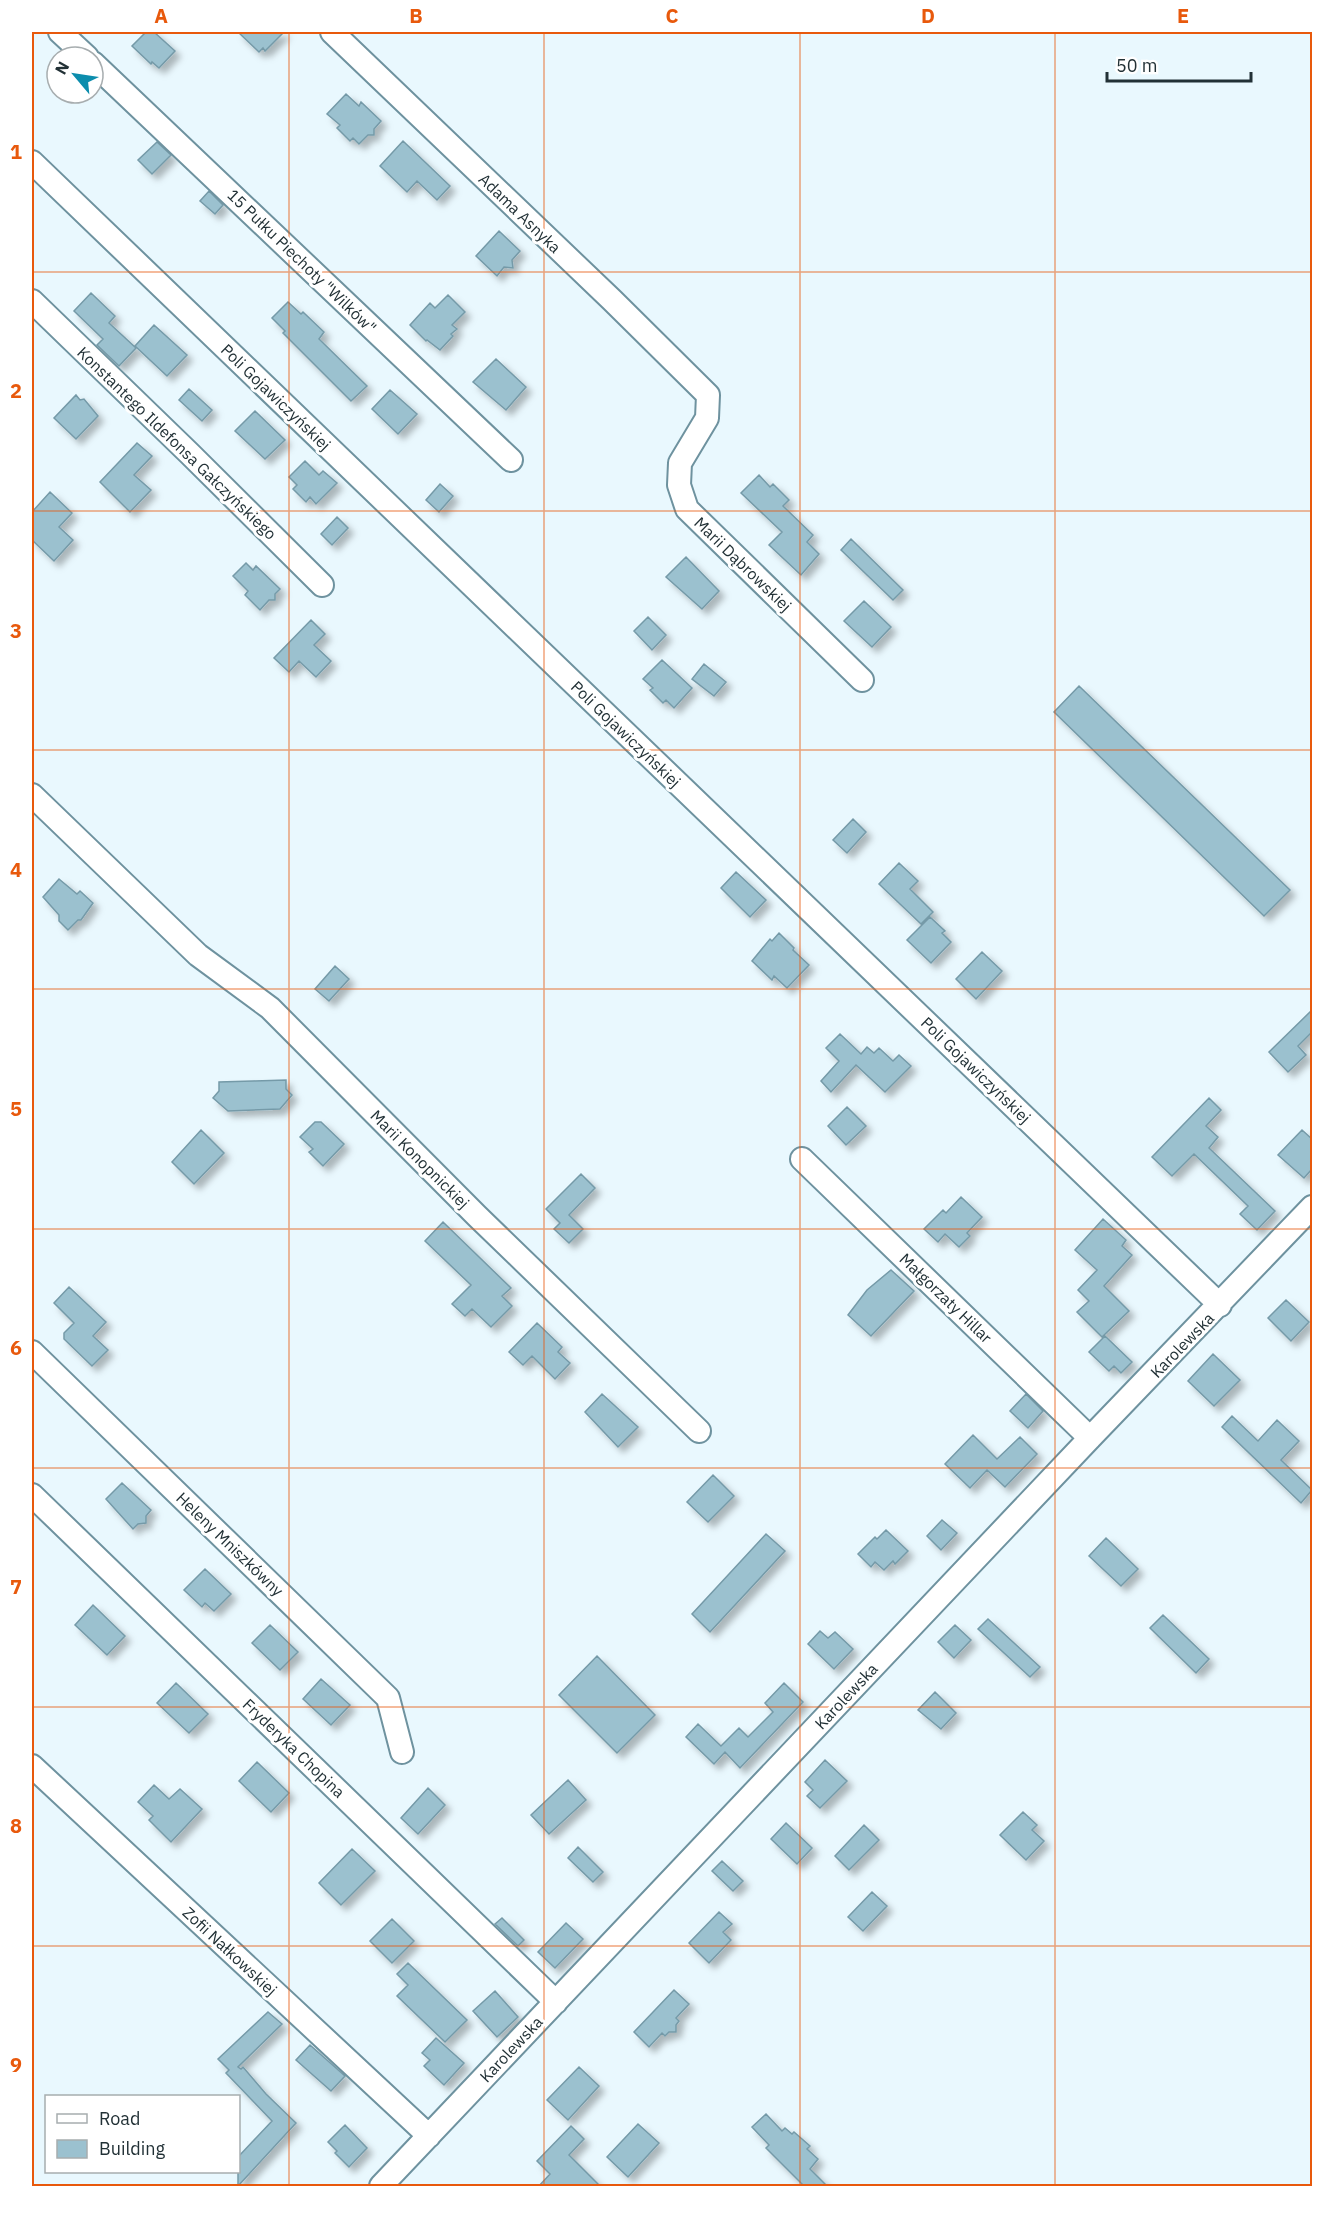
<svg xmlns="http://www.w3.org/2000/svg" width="1344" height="2218" viewBox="0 0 1344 2218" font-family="'IBM Plex Sans',sans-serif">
<defs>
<filter id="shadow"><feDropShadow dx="5.5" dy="5.5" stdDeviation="3" flood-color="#0004"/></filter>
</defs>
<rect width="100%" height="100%" fill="#e9f8fe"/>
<path fill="#9bc1cf" stroke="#759aa8" stroke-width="1.5" filter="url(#shadow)" d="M146 32H154L175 51 159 68 152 62 151 64 132 46Z
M238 32H284L265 51 263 48 259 52Z
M346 94 359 106 361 102 381 121 374 129V135H368L359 144 353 138 350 141 337 128 340 125 327 114Z
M403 141 450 186 437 200 417 181 407 192 380 166Z
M157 142 171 155 152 174 138 160Z
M209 191 223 205 215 214 200 201Z
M499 231 520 251 512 260 513 268 504 267 497 276 476 256Z
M91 293 115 316 109 323 136 348 119 366 97 345 103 339 74 311Z
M448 295 465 312 452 325 457 329 451 334 453 336 440 350 427 340 426 341 410 325 430 303 435 308Z
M288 302 301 314 303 312 324 332 319 339 367 386 351 401 283 333 285 331 272 318Z
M154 325 187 355 167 376 135 346Z
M496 359 526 387 506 410 473 382Z
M189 389 212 410 202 421 179 400Z
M390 390 417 414 398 434 372 409Z
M76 395 80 400 84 399 98 416 76 439 54 418Z
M255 411 285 440 265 459 235 431Z
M137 443 152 456 134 475 151 490 130 512 100 482Z
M305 461 319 475 323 471 337 483 316 504 310 497 306 502 293 489 297 485 289 477Z
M759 475 770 487 773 484 789 500 783 506 813 535 807 542 819 554 801 575 769 545 782 532 741 493Z
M440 484 453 496 439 512 426 500Z
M50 492 72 513 59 527 73 540 54 561 32 540V512Z
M337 517 348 528 332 545 321 534Z
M851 539 903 590 893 600 841 550Z
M686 557 719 591 702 609 666 577Z
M246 563 253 570 256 566 280 589 275 594V600H269L260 610 245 595 248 591 233 576Z
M864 601 891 627 872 647 844 621Z
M648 617 666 635 652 650 634 631Z
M311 620 325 634 314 645 331 661 316 677 299 661 289 672 274 658Z
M662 660 692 688 674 708 666 700 663 703 650 690 653 688 643 679Z
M704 664 726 682 714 696 692 679Z
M1079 686 1290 890 1264 916 1054 712Z
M853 819 866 832 847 853 833 840Z
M899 863 918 881 910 889 933 912 921 924 879 884Z
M736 872 766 900 750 917 721 888Z
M59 879 77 894 80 891 93 903 81 920H78L68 930 59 921V915L43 897Z
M930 917 945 931 942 933 951 942 931 963 907 940Z
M779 933 794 948 793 950 809 965 787 988 774 976 772 980 752 961 770 939 772 941Z
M982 952 1002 971 976 999 956 979Z
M335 966 349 979 329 1001 315 989Z
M1312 1010V1032L1298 1046 1306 1055 1288 1072 1269 1052Z
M840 1034 861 1054 867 1047 874 1053 879 1048 893 1061 899 1055 911 1066 885 1092 856 1065 831 1092 821 1081 839 1061 826 1048Z
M286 1080V1089L292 1095 280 1109 228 1111 213 1098 219 1091V1082Z
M1209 1098 1221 1110 1206 1126 1218 1137 1209 1148 1275 1211 1257 1230 1240 1214 1248 1206 1194 1154 1172 1176 1152 1157Z
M847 1107 866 1126 846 1145 828 1126Z
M315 1122H321L344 1144 323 1166 309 1152 313 1149 300 1137Z
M201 1130 224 1153 194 1184 172 1162Z
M1302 1130 1312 1139V1169L1304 1178 1278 1155Z
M581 1174 595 1188 569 1215 583 1229 569 1243 554 1229 560 1223 546 1209Z
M961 1197 982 1217 967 1233 970 1236 959 1247 945 1234 938 1242 924 1229 943 1210 946 1213Z
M1103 1219 1126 1240 1122 1246 1132 1255 1104 1286 1129 1311 1102 1337 1077 1312 1089 1301 1078 1290 1097 1270 1075 1250Z
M443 1222 511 1288 502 1296 512 1306 491 1327 472 1309 465 1316 452 1304 471 1285 425 1241Z
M891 1270 914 1291 871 1336 848 1315 867 1290Z
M69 1287 106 1322 93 1336 108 1350 92 1366 64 1339V1333L74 1323 54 1303Z
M1286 1300 1309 1322 1291 1341 1268 1318Z
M537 1323 562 1347 558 1352 570 1363 555 1379 532 1356 523 1365 509 1352Z
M1105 1336 1132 1362 1121 1373 1114 1366 1109 1371 1089 1352Z
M1213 1354 1240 1380 1214 1406 1188 1381Z
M602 1394 638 1427 618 1447 585 1412Z
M1026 1394 1043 1411 1028 1428 1010 1411Z
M1232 1416 1258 1441 1277 1420 1299 1441 1281 1460 1312 1490 1301 1503 1222 1427Z
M973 1435 997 1459 1020 1437 1037 1454 1005 1487 987 1470 970 1488 945 1464Z
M713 1475 734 1496 708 1522 687 1502Z
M122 1483 151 1510 146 1516V1523L138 1524 133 1529 106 1499Z
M942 1520 957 1533 941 1550 927 1536Z
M886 1530 908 1551 895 1564 893 1561 884 1570 875 1562 871 1567 858 1554 875 1537 877 1539Z
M766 1534 785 1551 710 1632 692 1614Z
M1106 1538 1138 1569 1121 1586 1089 1556Z
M205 1569 231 1594 214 1611 205 1603 202 1607 184 1590Z
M93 1605 125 1636 107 1655 75 1625Z
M1163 1615 1209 1659 1196 1673 1150 1628Z
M988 1619 1040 1667 1030 1677 978 1629Z
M270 1625 298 1652 280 1670 252 1643Z
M955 1625 971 1640 954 1658 938 1642Z
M820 1631 828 1638 835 1632 853 1649 834 1669 808 1644Z
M597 1656 655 1715 617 1753 559 1695Z
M321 1679 350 1705 331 1725 303 1699Z
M176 1683 208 1714 189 1733 157 1703Z
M784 1683 803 1702 740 1768 725 1752 714 1764 686 1737 698 1724 721 1746 739 1728 748 1737 773 1712 765 1703Z
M935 1692 956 1713 941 1729 918 1710Z
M825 1760 847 1781 820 1808 807 1796 813 1790 805 1782Z
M257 1762 289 1793 271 1812 239 1781Z
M568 1780 586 1800 549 1834 531 1815Z
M154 1785 169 1799 180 1789 202 1809 171 1842 149 1820 153 1816 138 1802Z
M428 1788 445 1805 418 1834 401 1818Z
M1023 1812 1037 1825 1032 1830 1044 1841 1026 1860 1000 1835Z
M786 1823 812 1848 797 1864 771 1839Z
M864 1825 879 1840 849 1870 835 1856Z
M578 1847 603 1872 593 1882 568 1858Z
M352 1849 375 1871 341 1905 319 1883Z
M722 1861 743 1881 733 1891 712 1871Z
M872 1892 887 1906 863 1931 848 1917Z
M719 1912 732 1924 723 1932 731 1940 709 1963 689 1943Z
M502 1918 524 1940 518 1946 495 1924Z
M392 1919 414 1941 392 1963 370 1941Z
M566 1923 583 1939 555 1968 538 1952Z
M408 1963 467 2020 445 2042 397 1996 408 1985 397 1974Z
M674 1990 689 2004 676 2018 679 2021 676 2025V2032H669L665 2036 662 2033 649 2047 634 2032Z
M495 1991 518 2017 497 2037 473 2011Z
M268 2012 282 2024 238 2067 241 2069 243 2067 266 2094 296 2123 238 2186V2157L272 2121 226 2073 229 2070 218 2059Z
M436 2038 464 2063 444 2085 424 2066 430 2060 422 2053Z
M310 2045 345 2076 331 2091 296 2060Z
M579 2067 599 2086 568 2120 547 2100Z
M766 2114 782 2131 785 2128 792 2134 794 2132 810 2146 807 2149 818 2159 810 2169 828 2187H805L766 2148 769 2145 752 2127Z
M638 2124 659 2143 628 2177 607 2157Z
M345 2125 367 2148 349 2167 335 2153 337 2151 328 2142Z
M571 2126 584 2139 569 2155 601 2187H538L550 2174 537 2161Z"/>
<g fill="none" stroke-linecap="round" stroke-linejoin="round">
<g stroke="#6e929f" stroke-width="26">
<path id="minor" d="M60 32 87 57
M332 32 612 300 708 395 707 418 680 463 679 485 687 509 862 680
M93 63 511 460
M32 162 1220 1305
M32 301 190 454 322 585
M32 795 198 955 270 1008 477 1216 699 1431
M802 1159 1090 1438
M32 1352 388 1698 402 1752
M32 1495 556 2002
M32 1766 429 2136
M381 2186 1090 1438 1312 1207"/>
</g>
<use href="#minor" stroke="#fff" stroke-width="22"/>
</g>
<path fill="none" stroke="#e8590c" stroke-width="1.5" stroke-opacity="0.55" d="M289 32V2186M544 32V2186M800 32V2186M1055 32V2186M32 272H1312M32 511H1312M32 750H1312M32 989H1312M32 1229H1312M32 1468H1312M32 1707H1312M32 1946H1312"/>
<g text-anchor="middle" stroke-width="6" stroke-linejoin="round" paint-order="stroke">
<g font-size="16" fill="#223136" stroke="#fff">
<text transform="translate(520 213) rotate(44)" y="6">Adama Asnyka</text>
<text transform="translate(302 261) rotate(44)" y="6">15 Pułku Piechoty "Wilków"</text>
<text transform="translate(276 397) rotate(44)" y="6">Poli Gojawiczyńskiej</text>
<text transform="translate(177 443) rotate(44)" y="6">Konstantego Ildefonsa Gałczyńskiego</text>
<text transform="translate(743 564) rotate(44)" y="6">Marii Dąbrowskiej</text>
<text transform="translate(626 734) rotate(44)" y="6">Poli Gojawiczyńskiej</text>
<text transform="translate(976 1070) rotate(44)" y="6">Poli Gojawiczyńskiej</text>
<text transform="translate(420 1159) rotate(45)" y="6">Marii Konopnickiej</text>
<text transform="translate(946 1298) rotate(44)" y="6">Małgorzaty Hillar</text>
<text transform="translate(1182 1345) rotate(-46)" y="6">Karolewska</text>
<text transform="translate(230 1544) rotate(44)" y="6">Heleny Mniszkówny</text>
<text transform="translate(846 1696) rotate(-47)" y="6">Karolewska</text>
<text transform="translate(294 1748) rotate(44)" y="6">Fryderyka Chopina</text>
<text transform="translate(230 1951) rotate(43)" y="6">Zofii Nałkowskiej</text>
<text transform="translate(511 2049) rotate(-47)" y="6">Karolewska</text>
</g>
</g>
<rect width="1344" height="2218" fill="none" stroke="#ffffff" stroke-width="66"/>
<rect x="45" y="2095" width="195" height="78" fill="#ffffff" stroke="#a7adaf" stroke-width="1.5"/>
<rect x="57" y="2114" width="30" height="9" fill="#ffffff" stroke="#a7adaf" stroke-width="1.5"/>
<text x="99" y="2125" font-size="18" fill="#223136">Road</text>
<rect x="57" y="2140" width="30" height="18" fill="#9bc1cf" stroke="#a7adaf" stroke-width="1.5"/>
<text x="99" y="2155" font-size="18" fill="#223136">Building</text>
<g transform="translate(75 75) rotate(299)"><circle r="28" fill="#ffffff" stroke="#a7adaf" stroke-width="1.5"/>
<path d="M0-4.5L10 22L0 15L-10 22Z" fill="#0c8dad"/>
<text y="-9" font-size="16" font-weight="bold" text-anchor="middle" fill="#223136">N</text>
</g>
<path d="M1107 72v9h144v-9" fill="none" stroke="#223136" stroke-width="3"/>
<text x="1116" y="72" font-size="18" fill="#223136" stroke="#ffffff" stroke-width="4.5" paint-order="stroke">50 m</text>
<rect x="33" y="33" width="1278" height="2152" fill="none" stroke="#e8590c" stroke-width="2"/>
<g font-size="20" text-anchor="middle" font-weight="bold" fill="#e8590c">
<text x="161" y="23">A</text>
<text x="416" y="23">B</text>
<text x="672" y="23">C</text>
<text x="928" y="23">D</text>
<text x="1183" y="23">E</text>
<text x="16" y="159">1</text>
<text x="16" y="398">2</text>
<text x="16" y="638">3</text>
<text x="16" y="877">4</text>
<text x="16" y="1116">5</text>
<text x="16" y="1355">6</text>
<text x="16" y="1594">7</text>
<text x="16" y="1833">8</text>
<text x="16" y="2072">9</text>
</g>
</svg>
